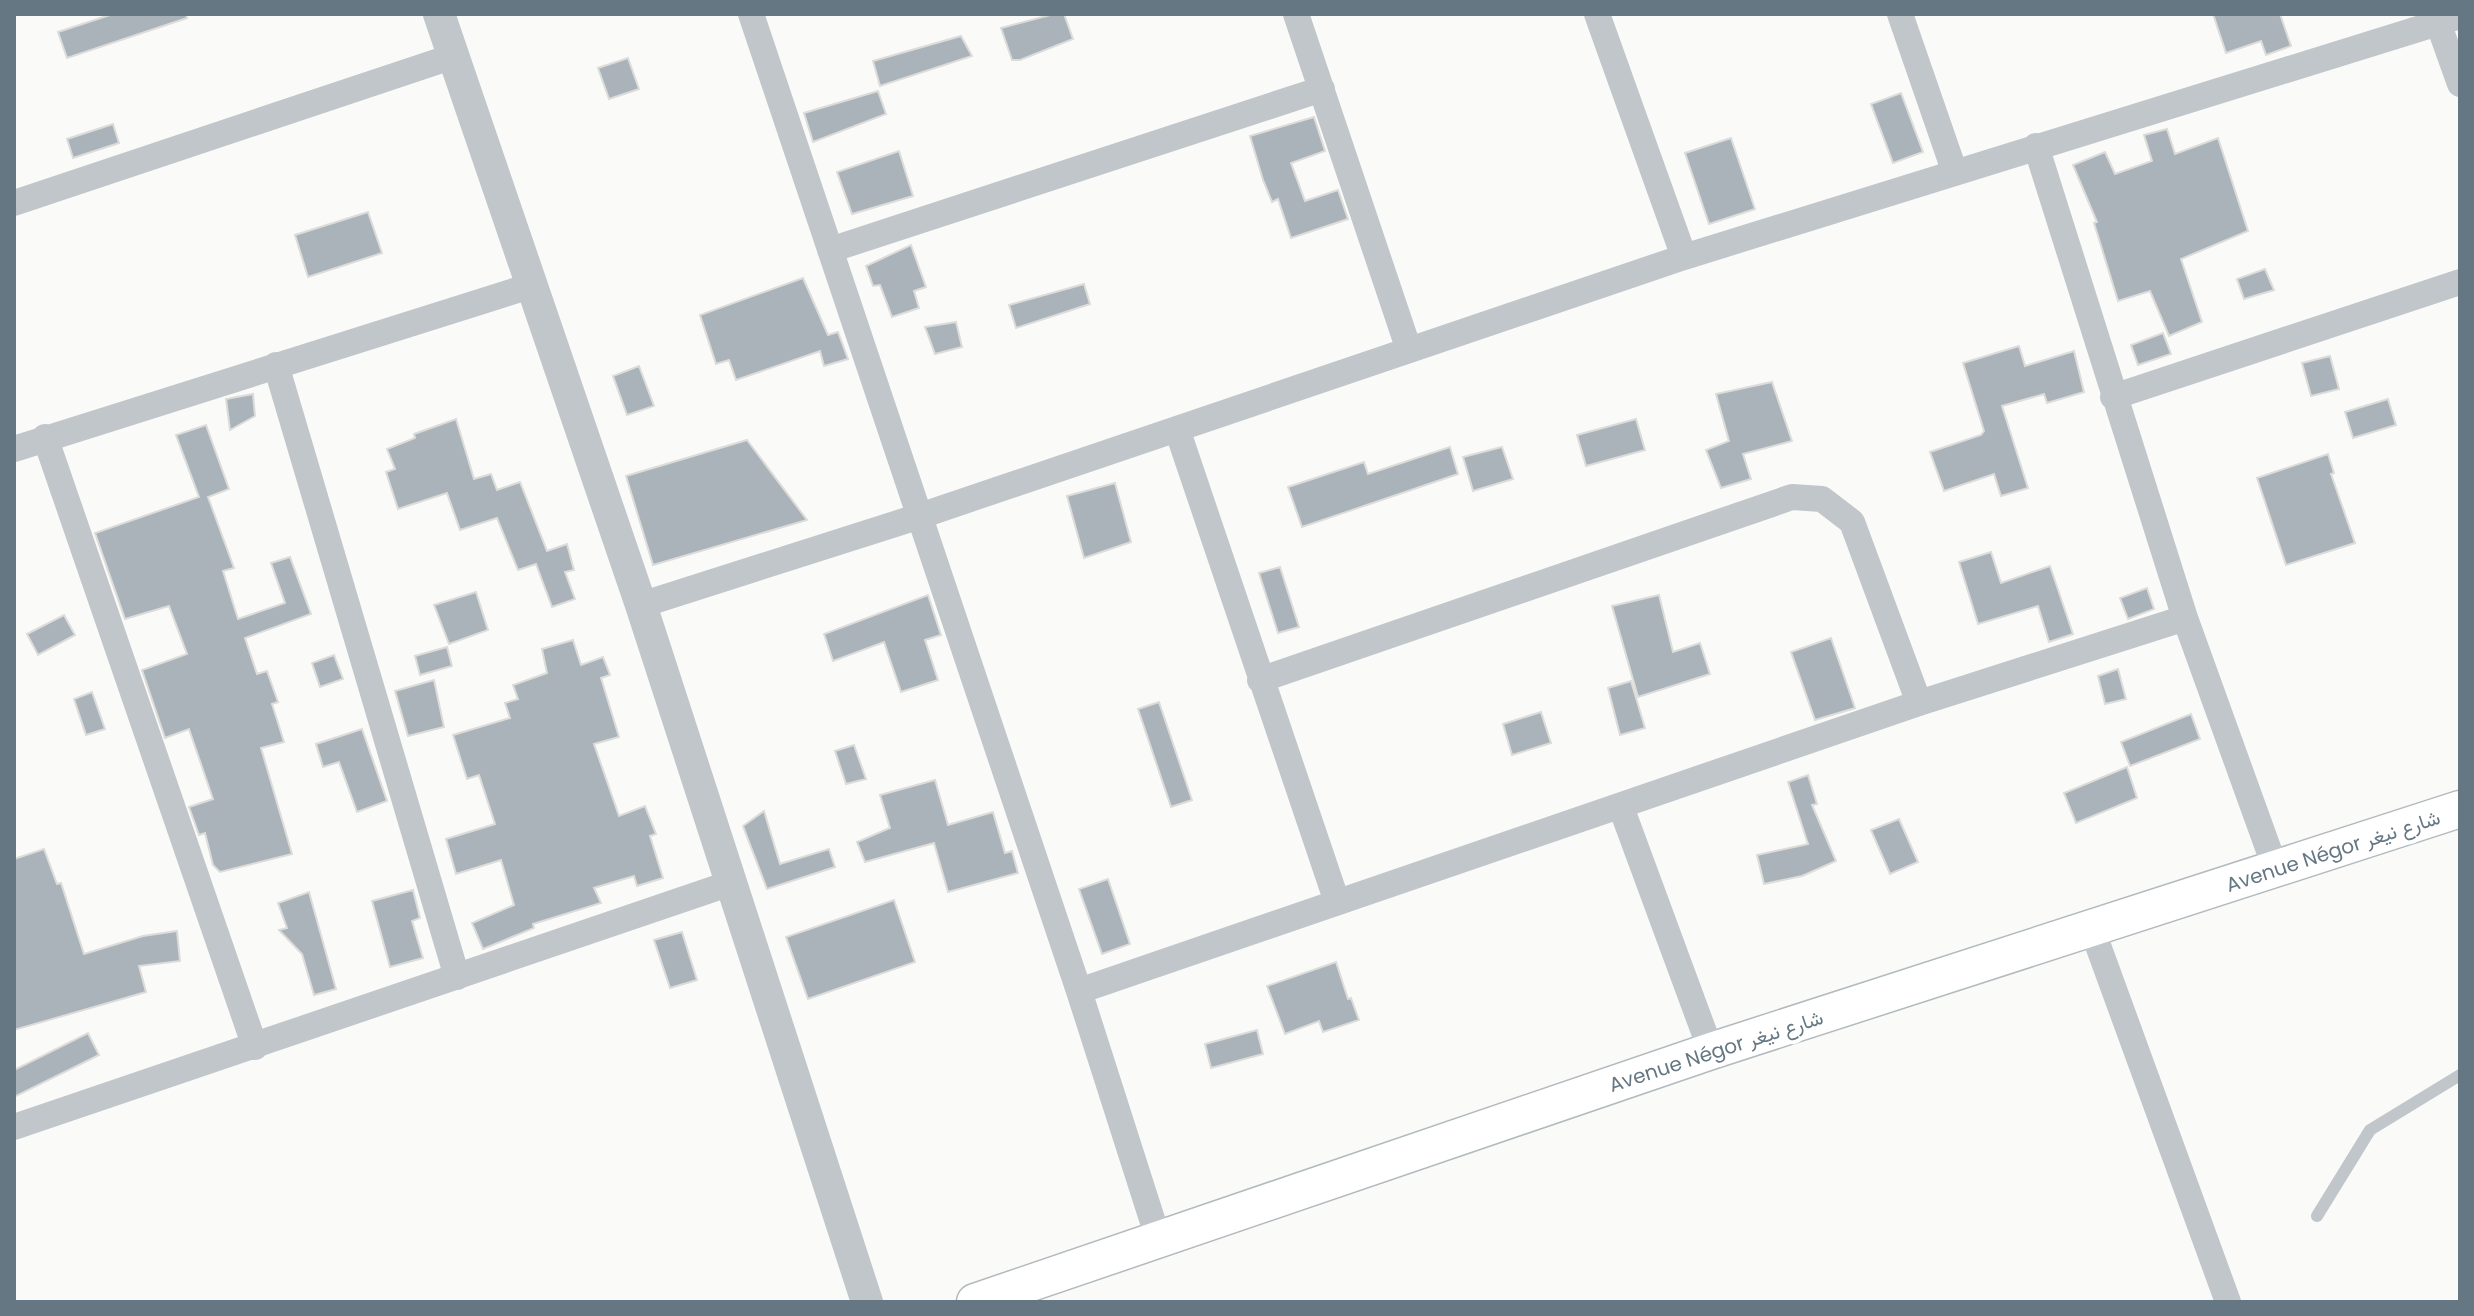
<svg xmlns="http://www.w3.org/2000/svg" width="2474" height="1316" viewBox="0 0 2474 1316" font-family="Poppins,Vazirmatn,sans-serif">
<rect width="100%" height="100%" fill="#fafaf8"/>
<path fill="#aab3b9" stroke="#dcdcda" stroke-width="2" d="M113 14H186L187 18 67 58 58 32Z
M1054 14H1064L1073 39 1020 60H1012L1001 28Z
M2213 14H2280L2291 46 2266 55 2261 41 2226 53Z
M961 36 972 56 880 86 873 61Z
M628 58 639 89 609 99 598 68Z
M878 91 886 114 813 142 804 113Z
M1901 93 1923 152 1893 163 1871 104Z
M1314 117 1325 151 1291 163 1305 201 1338 190 1348 219 1291 238 1278 199 1272 202 1263 180 1250 136Z
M113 124 119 143 73 158 67 139Z
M2167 129 2175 154 2218 138 2248 231 2181 259 2202 322 2169 336 2150 291 2118 301 2094 223 2097 222 2073 165 2105 152 2115 174 2152 161 2144 135Z
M1731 138 1755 209 1709 224 1685 153Z
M899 151 913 196 852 214 837 172Z
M368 212 382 253 308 277 295 235Z
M911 245 926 287 914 291 919 308 892 317 880 285 873 286 866 266Z
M2265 269 2274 290 2244 299 2237 279Z
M803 278 828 335 838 332 848 359 824 366 820 351 736 380 729 360 716 364 700 315Z
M1084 284 1090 304 1016 328 1009 305Z
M956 322 962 347 935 354 925 327Z
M2163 333 2171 354 2138 365 2131 345Z
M2019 346 2025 366 2074 351 2084 392 2047 403 2044 394 2002 406 2028 488 2001 496 1994 474 1944 491 1930 452 1981 435 1984 431 1963 363Z
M2330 356 2339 389 2311 396 2302 363Z
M639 366 654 406 627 415 613 376Z
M1772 382 1792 441 1743 454 1751 479 1721 488 1706 450 1729 441 1716 394Z
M253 394 255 416 230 430 226 399Z
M2388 399 2396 425 2353 438 2345 412Z
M456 419 474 479 491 474 497 490 520 482 547 551 567 544 574 570 565 572 575 599 552 607 536 564 518 570 497 518 460 530 447 493 398 509 386 472 395 469 387 449 415 438 414 434Z
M1636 419 1645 450 1586 466 1577 435Z
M206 425 229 489 208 497 234 568 223 571 238 619 285 603 271 563 290 557 311 614 245 638 257 674 267 671 278 702 272 704 284 742 261 748 292 854 220 872 213 865 205 833 199 835 189 807 213 799 189 729 165 738 142 670 187 654 169 606 125 619 95 533 199 497 176 435Z
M747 440 807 520 653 565 626 476Z
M1450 447 1458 474 1302 527 1288 487 1364 462 1368 474Z
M1502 447 1513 479 1473 491 1463 457Z
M2328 454 2334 473 2331 474 2355 543 2286 565 2257 478Z
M1115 483 1131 542 1084 558 1067 496Z
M1991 552 2001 583 2050 566 2073 634 2049 642 2038 606 1978 624 1959 562Z
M1280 567 1299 627 1278 633 1259 573Z
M2147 588 2154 609 2128 619 2120 598Z
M476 592 488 630 449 644 434 605Z
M928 595 941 635 925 640 938 680 901 692 884 642 833 661 824 634Z
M1659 595 1673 652 1700 643 1710 674 1638 697 1612 606Z
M64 615 75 635 38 655 27 634Z
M1831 638 1855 708 1815 720 1791 652Z
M573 640 581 665 603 657 610 675 601 678 619 737 594 744 619 816 645 806 656 834 650 836 663 878 637 886 634 876 594 888 601 903 533 924 534 928 483 949 472 923 514 905 501 860 456 874 446 839 495 824 479 775 467 779 453 735 510 718 505 703 518 699 513 685 547 673 542 649Z
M447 647 452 666 420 675 415 656Z
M334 655 343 679 320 687 312 663Z
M2118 669 2126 699 2105 704 2098 676Z
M434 680 444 727 408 736 395 691Z
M1631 681 1645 728 1620 735 1608 688Z
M92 692 105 729 86 735 74 699Z
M1159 702 1192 800 1171 807 1138 709Z
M1541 712 1551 743 1512 755 1503 724Z
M2191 714 2200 739 2130 766 2121 742Z
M362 729 387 801 357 812 339 762 323 767 316 744Z
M854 745 866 779 846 784 835 751Z
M2127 767 2137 798 2076 823 2064 793Z
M1808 775 1817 804 1812 805 1836 861 1802 876 1764 884 1757 855 1808 844 1788 782Z
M935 780 948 825 993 812 1005 853 1012 851 1018 873 948 892 934 843 865 862 857 842 890 828 880 795Z
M764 811 780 864 829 849 835 867 767 889 743 826Z
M1899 819 1918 862 1890 874 1871 830Z
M44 849 57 884 61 883 84 954 143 936 177 931 180 961 139 966 146 992 14 1030V859Z
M1108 879 1130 944 1102 954 1079 889Z
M413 890 420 918 412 921 423 958 390 967 372 901Z
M309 892 336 989 314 995 302 954 279 930 287 928 278 903Z
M894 900 915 962 808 999 786 937Z
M682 932 697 980 670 988 654 940Z
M1336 962 1348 999 1351 998 1359 1020 1323 1032 1319 1021 1285 1034 1267 986Z
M1257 1030 1263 1054 1211 1068 1205 1044Z
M88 1033 99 1055 14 1097V1070Z"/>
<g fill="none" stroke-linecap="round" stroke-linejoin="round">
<g stroke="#b3babe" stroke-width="39">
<path id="secondary" d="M975 1302 1711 1051 2460 809"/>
</g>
<path stroke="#c1c6ca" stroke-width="12" d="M2317 1216 2370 1130 2460 1075"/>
<path stroke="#c1c6ca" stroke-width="26" d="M751 14 1079 991 1159 1241
M1296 14 1409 350
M1597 14 1684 257
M1900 14 1955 173
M2435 14 2460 84
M2036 146 2185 618 2276 870
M14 203 454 56
M830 250 1322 89
M276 365 457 977
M2113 397 2460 282
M1177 429 1337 902
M45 437 255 1047
M14 449 530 286
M641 605 920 516 1684 257 2460 16
M1260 680 1792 497 1822 499 1852 522 1919 703
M1621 807 1711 1051
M2092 929 2228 1302
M1079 991 1919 703 2185 618
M14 1127 731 883"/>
<path stroke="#c1c6ca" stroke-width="32" d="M439 14 641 605 867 1302"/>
<use href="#secondary" stroke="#fff" stroke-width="36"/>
</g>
<g text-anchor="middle" stroke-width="8" stroke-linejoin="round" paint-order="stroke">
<g font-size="20" fill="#657782" stroke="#fff">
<text transform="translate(2333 851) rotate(-18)" y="7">Avenue Négor شارع نيغر</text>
<text transform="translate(1716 1051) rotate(-18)" y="7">Avenue Négor شارع نيغر</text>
</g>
</g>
<rect width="2474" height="1316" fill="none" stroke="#657782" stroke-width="32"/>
</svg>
